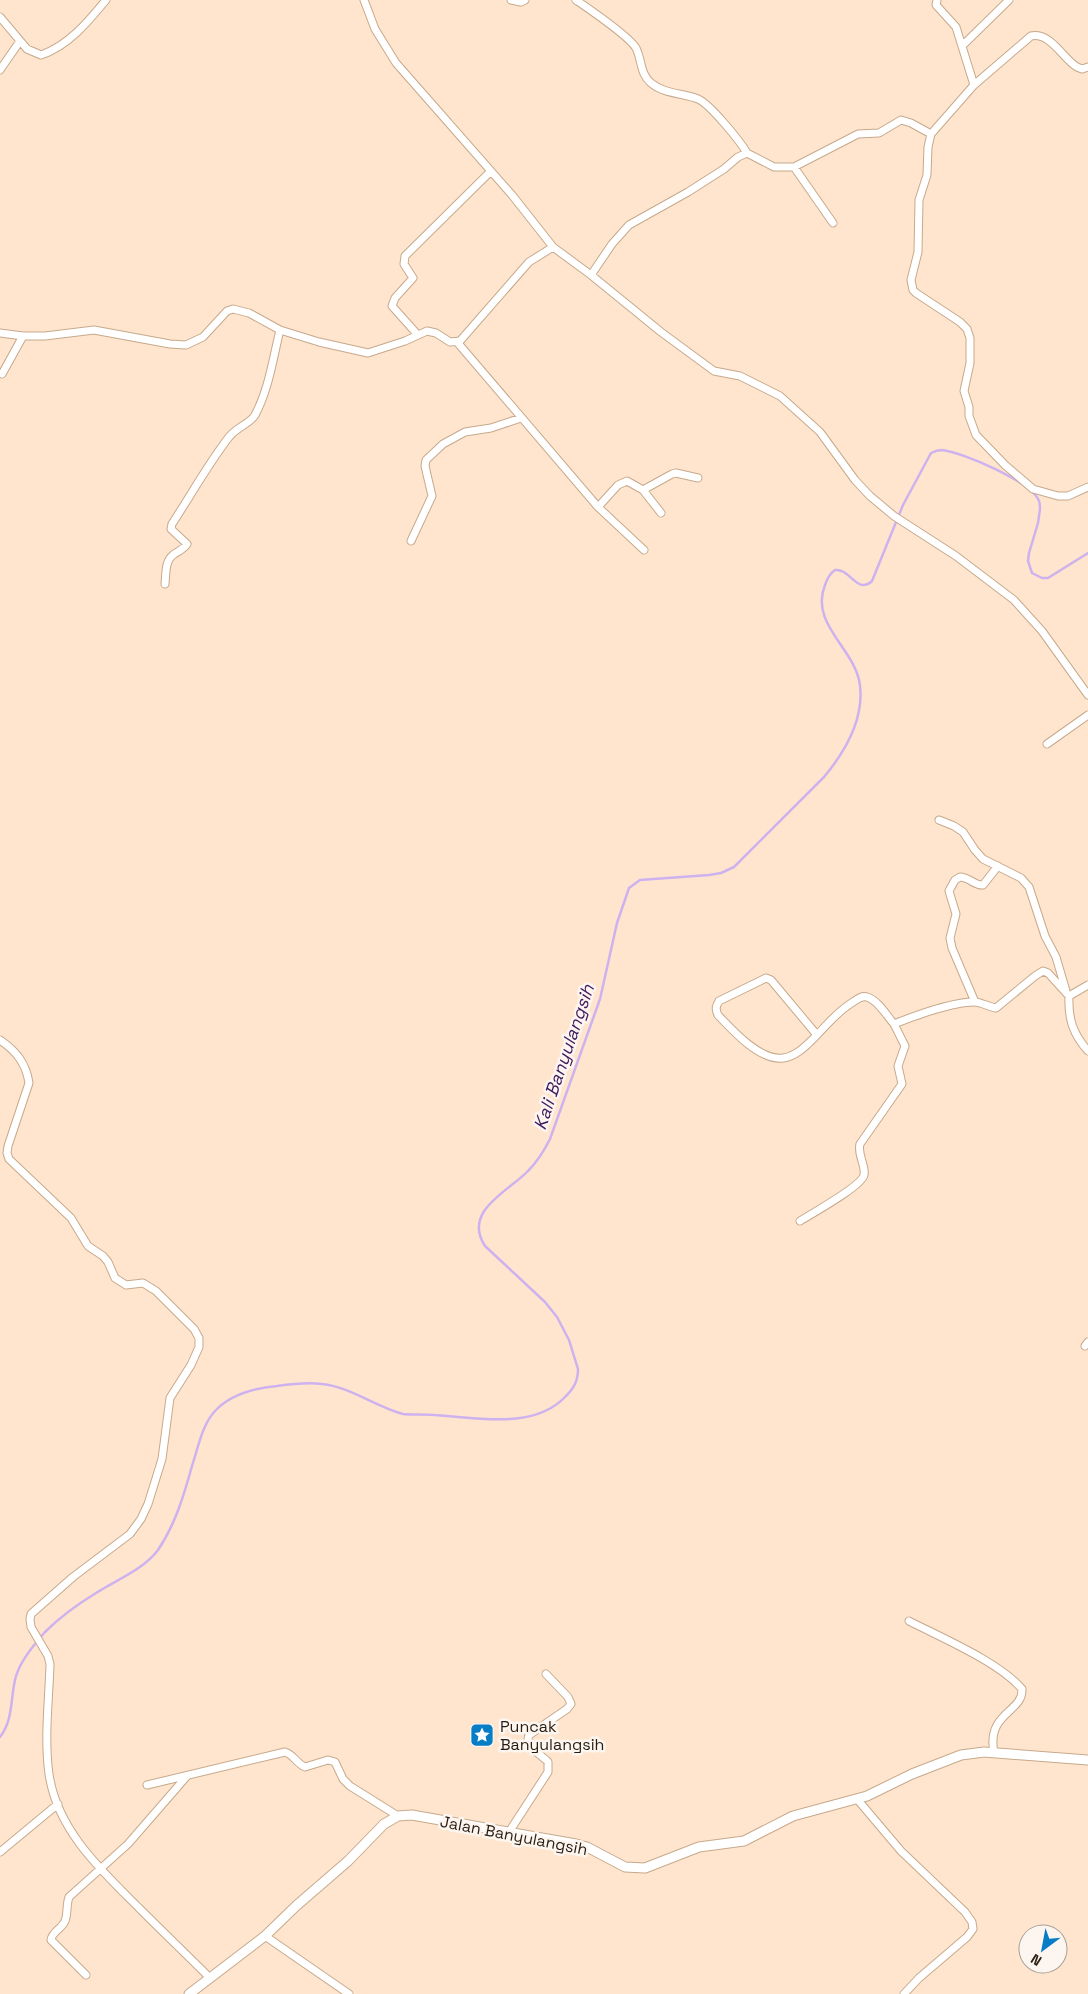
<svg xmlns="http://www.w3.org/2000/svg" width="1088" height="1994" viewBox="0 0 1088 1994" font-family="'Space Grotesk',sans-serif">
<rect width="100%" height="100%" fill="#ffe5cd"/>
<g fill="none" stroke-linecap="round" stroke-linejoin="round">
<path stroke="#ceb2ef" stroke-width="2.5" d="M0 1737C14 1719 10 1697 16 1676 21 1660 34 1645 45 1632 60 1617 78 1604 96 1593 116 1580 143 1570 158 1550 175 1525 184 1495 192 1466 198 1448 202 1425 215 1411 231 1394 255 1388 277 1386 291 1384 307 1382 322 1384 351 1387 376 1407 403 1414 414 1415 424 1414 434 1415 475 1417 534 1431 566 1396 574 1388 578 1381 578 1369L569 1340 557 1317 545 1302 485 1246C462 1211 509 1191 528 1171 538 1161 544 1151 550 1139L600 999 617 923 629 888 640 880 709 875 721 873 734 867 824 777C844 753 864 720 860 686 857 650 809 625 825 585 827 579 829 574 835 570 850 568 857 595 872 581L903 505 931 453C935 451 938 450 942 450 962 452 1032 482 1039 501 1040 503 1040 506 1040 509L1038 523 1029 553 1028 561 1032 573 1042 578H1048L1088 553"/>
<g stroke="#c7a98c" stroke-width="9">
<path id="street" d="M364 0 375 29 396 63 512 195 553 247 591 275 661 332 714 371 740 376 780 396 820 432 855 480 870 496 894 516 956 556 1014 600 1042 631 1088 695
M511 0 521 2 525 0
M576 0C589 9 629 36 636 48 642 60 640 74 651 83 664 94 683 93 698 99 710 104 740 141 747 153
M937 0 936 5 956 27 974 85
M0 17 27 49 41 55C68 46 88 22 106 0
M962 46 1009 0
M0 70 20 41
M931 134 928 147 927 175 919 200 918 252 911 280 913 290 916 293 960 322 967 329 970 338V363L964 391 969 407V416L976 435 1005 465 1033 489 1058 496H1068L1088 487
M794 167 833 223
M591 275 612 244 629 225 688 192 724 169 738 157 747 153 774 167H794L858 134 879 133 901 120 911 123 931 134 974 85 1031 36C1051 32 1063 59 1077 67L1082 69 1088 67
M0 333 23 336H45L94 330 170 344 186 345 203 337 227 311 233 309 249 313 280 330 319 342 368 353 405 341 427 331 436 333 450 342 460 341 529 262 553 247
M417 334 392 306 395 298 413 278 404 264 405 256 490 172
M457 342 598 507 644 550
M2 374 23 336
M643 490 672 474 676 473 698 478
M598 507 618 485 627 481 643 490 661 513
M411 541 432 496 425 466 426 460 443 444 465 432 491 428 521 418
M165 584C166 574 165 561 173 555 178 551 183 550 187 544L171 529 172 524C191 495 208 464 229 437 237 427 251 423 255 415 269 389 273 358 280 330
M1047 744 1088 715
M939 820 954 826 963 832 975 850 983 859 1021 878 1029 887 1045 936 1056 957 1066 991
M1069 996C1068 1019 1073 1034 1088 1051
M975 1002 952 948 950 938 956 914 949 891 955 880 960 877C969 877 975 886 983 885L998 866
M817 1035 771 980 766 978 719 1001C716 1006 715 1009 718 1015 732 1030 760 1061 783 1058 795 1057 806 1046 814 1038 826 1026 836 1013 850 1004 855 1001 861 995 867 997 878 1000 887 1016 894 1024
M0 1040C16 1051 26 1063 29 1083L8 1146 7 1153 9 1159 71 1218 88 1246 103 1256 108 1262 115 1278 126 1285 143 1283 156 1291 194 1329 199 1338V1347L191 1365 170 1398 162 1459 148 1504 141 1519 130 1534 73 1577 31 1614 30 1619 31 1627 48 1656 50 1664C49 1700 44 1738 49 1774 57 1830 101 1870 139 1908 162 1931 186 1954 209 1977
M800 1221C811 1214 862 1186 864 1175 866 1165 857 1155 860 1144L902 1084 898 1066 905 1046 894 1024C914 1016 953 1002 974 1002 981 1002 989 1007 996 1008L1035 976 1043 971 1048 973 1069 996 1088 985
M1085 1346 1088 1342
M909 1621C942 1638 999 1662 1022 1689 1023 1713 986 1712 994 1753
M147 1785 285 1752C294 1755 296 1763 305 1767L328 1760 335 1762 343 1779 350 1786 398 1816
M857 1799 901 1851 965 1912 972 1922 973 1929 967 1937 919 1978 904 1994
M509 1832 548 1772V1762C541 1754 524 1747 529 1735L567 1709 571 1704 568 1697 546 1674
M0 1852 58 1804
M265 1936 349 1994
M86 1975 51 1940C52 1931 62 1929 65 1921 68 1914 66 1905 69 1897L128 1844 187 1776"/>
</g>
<g stroke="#c7a98c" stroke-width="11">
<path id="secondary" d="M189 1994 265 1936 296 1906 348 1861 384 1824 398 1816 412 1815 576 1844 587 1847 625 1867 645 1868 699 1847 744 1841 793 1816 867 1796 912 1774 961 1755 984 1752 1088 1760"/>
</g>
<use href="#street" stroke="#fff" stroke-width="7"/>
<use href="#secondary" stroke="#fff" stroke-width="9"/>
</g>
<defs>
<g id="sight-square" transform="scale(1.25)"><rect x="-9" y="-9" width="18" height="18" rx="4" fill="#077dc6" stroke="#fdf6f0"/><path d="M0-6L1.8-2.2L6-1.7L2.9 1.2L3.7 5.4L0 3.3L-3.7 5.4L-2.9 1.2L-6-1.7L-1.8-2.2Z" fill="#fff"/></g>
</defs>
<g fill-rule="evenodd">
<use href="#sight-square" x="482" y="1735"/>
</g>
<g text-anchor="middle" stroke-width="5" stroke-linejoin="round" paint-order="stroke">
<g font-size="16" fill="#291d12" stroke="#fdf6f0" text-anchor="start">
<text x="500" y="1732">Puncak<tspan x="500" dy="18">Banyulangsih</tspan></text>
</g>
<g font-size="16" fill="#291d12" stroke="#fdf6f0">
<text transform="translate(514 1835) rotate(11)" y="6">Jalan Banyulangsih</text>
</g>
<g font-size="18" font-style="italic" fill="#3f185e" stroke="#fdf6f0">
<text transform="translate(564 1057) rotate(-71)" y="6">Kali Banyulangsih</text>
</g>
</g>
<g transform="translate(1043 1949) rotate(212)"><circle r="24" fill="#fdf6f0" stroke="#a89f97"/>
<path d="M0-4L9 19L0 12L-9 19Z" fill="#077dc6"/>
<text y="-8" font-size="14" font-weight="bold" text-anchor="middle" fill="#291d12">N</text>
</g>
</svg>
